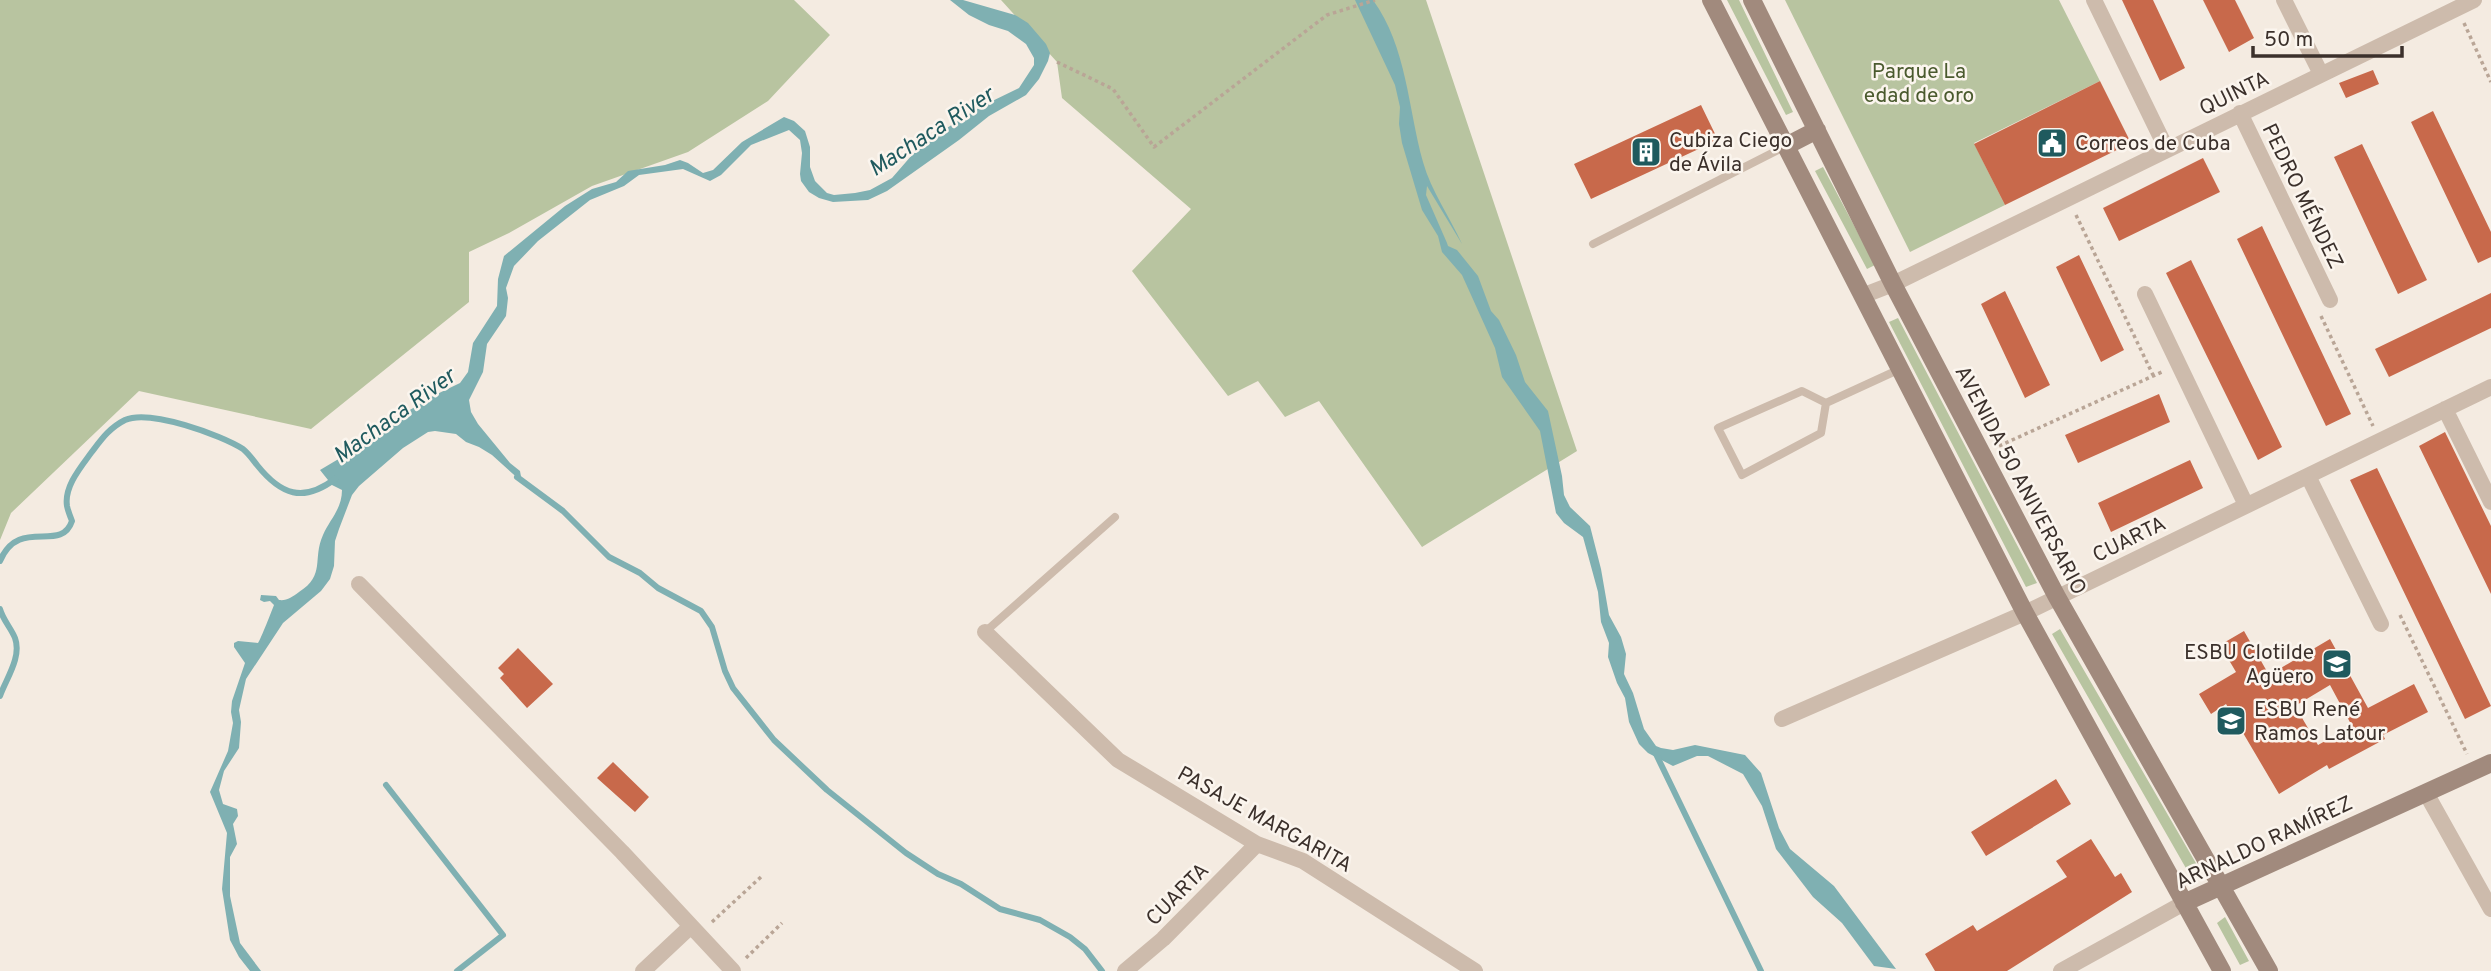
<svg xmlns="http://www.w3.org/2000/svg" width="2491" height="971" viewBox="0 0 2491 971" font-family="Overpass,sans-serif">
<rect width="100%" height="100%" fill="#f4ebe1"/>
<path fill="#b8c4a0" d="M0 0H794L830 35 768 101 688 152 592 186 509 233 469 252V302L311 429 139 391 11 513 0 540Z
M1001 0H1426L1577 451 1422 547 1319 401 1285 417 1258 381 1228 396 1132 271 1191 209 1062 98 1057 62Z
M1727 0H1739L1793 112 1786 115Z
M1785 0H2059L2100 81 1974 143 2005 205 1910 252Z
M1823 167 1875 265 1867 269 1815 171Z
M1898 318 2037 583 2026 587 1889 322Z
M2060 629 2197 865 2187 870 2052 634Z
M2225 917 2249 961 2240 965 2217 923Z"/>
<path fill="#7fb0b2" d="M950 0H963L1015 15 1028 23 1046 44 1050 53 1048 61 1039 79 1026 95 989 116 959 140 887 191 868 200 833 202 819 198 809 192 801 181 800 174 802 153 800 140 789 130 751 145 721 175 710 181 683 169 639 175 624 186 590 200 538 241 514 266 506 288 508 298 506 316 487 344 483 372 469 400 471 412 478 424 510 463 520 471 522 482 492 455 479 447 466 442 456 434 435 431 428 432 403 448 359 486 352 495 339 529 335 541 334 566 330 579 321 591 283 623 246 679 239 710 241 722 239 748 224 771 219 790 223 804 237 809 238 816 233 824 237 844 230 857V896L240 943 261 971H250L239 957 230 940 222 889 227 833 210 792 228 751 233 723 231 712 232 701 245 663 234 647V643L238 641 258 643C261 639 272 610 274 605L270 601 264 602 260 600 261 595 276 596 279 600C287 601 292 597 299 592 326 575 312 559 323 535 330 519 342 509 342 490L332 485 320 470 352 451 380 428 433 396 460 383 468 372 473 343 497 306 498 279 504 256 565 206 592 189 616 182 628 171 665 165 680 160 688 163 703 173 713 170 742 142 784 117 794 121 805 131 810 147V167L815 181 827 193 834 195 855 193 870 190 892 178 912 155 942 131 982 106 1019 88 1034 65V58L1026 44 1008 31 989 25 969 15Z
M1355 0H1373C1407 47 1408 108 1423 162 1431 191 1450 217 1462 244L1427 186 1426 195 1447 243 1448 246 1457 250 1478 276 1491 311 1499 320 1516 355 1525 382 1548 411 1562 476 1564 495 1570 507 1590 526 1601 569 1609 615 1621 637 1626 654 1624 674 1633 693 1644 729 1656 746 1661 748 1673 750 1695 745 1745 755 1761 773 1779 828 1790 849 1834 886 1896 969 1874 966 1842 923 1813 897 1776 849 1762 806 1743 774 1708 756H1697L1673 766 1648 753 1639 744 1629 722 1625 698 1617 683 1608 657 1609 643 1601 622 1598 592 1583 537 1564 523 1556 513 1540 431 1502 377 1495 348 1462 275 1442 252 1438 236 1422 210 1402 143 1399 124 1400 107 1395 85Z"/>
<g fill="none" stroke-linecap="round" stroke-linejoin="round">
<path stroke="#7fb0b2" stroke-width="6" d="M517 477 563 511 609 557 640 573 658 588 701 611 712 627 725 671 733 688 774 740 827 790 906 853 938 874 961 884 1000 909 1040 920 1070 937 1085 949 1102 971
M0 561C19 516 61 554 72 521 70 516 68 511 67 506 64 487 80 468 91 453 101 440 109 428 125 420 150 409 221 435 243 449 249 454 253 460 257 465 281 495 303 503 335 479
M0 609C3 620 11 628 15 638 22 657 6 679 0 696
M1655 752 1761 971
M386 785 503 935 457 971"/>
</g>
<path fill="#c8694b" fill-rule="evenodd" d="M2122 0H2153L2185 68 2160 81Z
M2203 0H2235L2254 38 2229 52Z
M2373 70 2379 84 2346 98 2339 83Z
M2100 81 2131 143 2005 205 1974 144Z
M1701 105 1718 140 1591 199 1574 164Z
M2433 111 2491 232V257L2478 263 2411 122Z
M2362 144 2427 280 2398 294 2334 157Z
M2203 158 2220 192 2119 241 2103 208Z
M2262 226 2351 414 2326 426 2237 239Z
M2079 255 2124 350 2101 362 2056 267Z
M2191 260 2282 447 2258 460 2166 273Z
M2005 291 2050 385 2025 398 1981 304Z
M2491 293V328L2389 377 2375 349Z
M2159 394 2170 422 2078 463 2065 435Z
M2445 432 2491 526V594L2419 446Z
M2190 460 2203 488 2111 532 2098 503Z
M2377 468 2491 706 2465 719 2350 480Z
M2244 631 2269 675 2330 639 2368 708 2414 684 2428 712 2383 735 2385 739 2329 769 2327 765 2279 794 2226 704 2211 714 2199 694 2236 672 2220 645ZM2330 685 2352 726 2318 745 2295 706Z
M518 648 553 684 527 708 500 678 504 674 498 668Z
M613 762 649 797 635 812 597 778Z
M2056 779 2071 804 1986 856 1971 832Z
M2091 839 2115 877 2121 873 2132 892 2007 971H1935L1925 954 1973 925 1977 931 2067 877 2056 861Z"/>
<g fill="none" stroke-linecap="round" stroke-linejoin="round">
<path stroke="#b9a596" stroke-width="3.5" stroke-dasharray="3.5 3.5" stroke-linecap="butt" d="M2464 23 2491 82
M1057 62 1113 89 1154 147 1327 15 1375 0
M2076 215 2153 375
M2321 316 2373 426
M1999 446 2164 371
M2400 615 2467 754
M712 922 762 876
M746 958 782 923"/>
<path stroke="#cdbbac" stroke-width="8" d="M1593 244 1786 146
M1826 403 1821 433 1742 475 1718 428 1802 391 1826 403 1900 369
M985 632 1115 517"/>
<path stroke="#cdbbac" stroke-width="16" d="M2094 0 2167 150
M2284 0 2321 74
M2240 113 2330 300
M2145 294 2246 505
M1862 296 1893 284 2474 0
M2445 409 2491 502
M2308 476 2381 624
M359 584 622 852 733 971
M985 632 1118 760 1257 844 1303 861 1475 971
M1782 719 2025 613 2491 387
M2426 793 2491 909
M643 971 690 927
M1125 971 1163 939 1257 844
M2061 971 2184 903"/>
<path stroke="#a18a7d" stroke-width="18" d="M1711 0 2025 613 2222 971
M1752 0 1893 284 2057 597 2269 971
M1786 146 1817 130
M2184 903 2491 763"/>
</g>
<defs>
<g id="civic-square" transform="scale(1.575)"><rect x="-9" y="-9" width="18" height="18" rx="4" fill="#1f5a5e" stroke="#fbf5ee"/><path d="M-.6-6.5H3V-4.5H.6V-3L4-1V1h2V6H-6V1h2V-1L-.6-3ZM-1.2 2.5V6h2.4V2.5Z" fill="#fff"/></g>
<g id="building-square" transform="scale(1.575)"><rect x="-9" y="-9" width="18" height="18" rx="4" fill="#1f5a5e" stroke="#fbf5ee"/><path d="M-4-6H4V6H1V3H-1V6H-4ZM-2.5-4.3h1.7v1.8h-1.7ZM.8-4.3h1.7v1.8H.8ZM-2.5-1h1.7V.8h-1.7ZM.8-1h1.7V.8H.8Z" fill="#fff"/></g>
<g id="school-square" transform="scale(1.575)"><rect x="-9" y="-9" width="18" height="18" rx="4" fill="#1f5a5e" stroke="#fbf5ee"/><path d="M0-5L7-2L0 1L-7-2ZM-4 1L0 2.5L4 1V4Q0 6-4 4Z" fill="#fff"/></g>
</defs>
<g fill-rule="evenodd">
<use href="#civic-square" x="2052" y="143"/>
<use href="#building-square" x="1646" y="152"/>
<use href="#school-square" x="2337" y="664"/>
<use href="#school-square" x="2231" y="721"/>
</g>
<g text-anchor="middle" stroke-width="5" stroke-linejoin="round" paint-order="stroke">
<g font-size="21" fill="#4a5a2e" stroke="#fbf5ee">
<text x="1919" y="78">Parque La<tspan x="1919" dy="24">edad de oro</tspan></text>
</g>
<g font-size="21" fill="#3b302b" stroke="#fbf5ee">
<text transform="translate(2234 93) rotate(-26)" y="7">QUINTA</text>
<text transform="translate(2303 196) rotate(64)" y="7">PEDRO MÉNDEZ</text>
<text transform="translate(2021 480) rotate(62)" y="7">AVENIDA 50 ANIVERSARIO</text>
<text transform="translate(2129 539) rotate(-26)" y="7">CUARTA</text>
<text transform="translate(1265 819) rotate(29)" y="7">PASAJE MARGARITA</text>
<text transform="translate(2264 842) rotate(-25)" y="7">ARNALDO RAMÍREZ</text>
<text transform="translate(1177 894) rotate(-45)" y="7">CUARTA</text>
</g>
<g font-size="21" fill="#3b302b" stroke="#fbf5ee" text-anchor="start">
<text x="1669" y="147">Cubiza Ciego<tspan x="1669" dy="24">de Ávila</tspan></text>
<text x="2075" y="150">Correos de Cuba</text>
<text x="2314" y="659" text-anchor="end">ESBU Clotilde<tspan x="2314" dy="24">Agüero</tspan></text>
<text x="2254" y="716">ESBU René<tspan x="2254" dy="24">Ramos Latour</tspan></text>
</g>
<g font-size="23" font-style="italic" fill="#1f5a5e" stroke="#fbf5ee">
<text transform="translate(931 131) rotate(-33)" y="8">Machaca River</text>
<text transform="translate(394 415) rotate(-36)" y="8">Machaca River</text>
</g>
</g>
<path d="M2253 46v10h149v-10" fill="none" stroke="#3b302b" stroke-width="3.5"/>
<text x="2264" y="46" font-size="21" fill="#3b302b" stroke="#fbf5ee" stroke-width="5" paint-order="stroke">50 m</text>
</svg>
